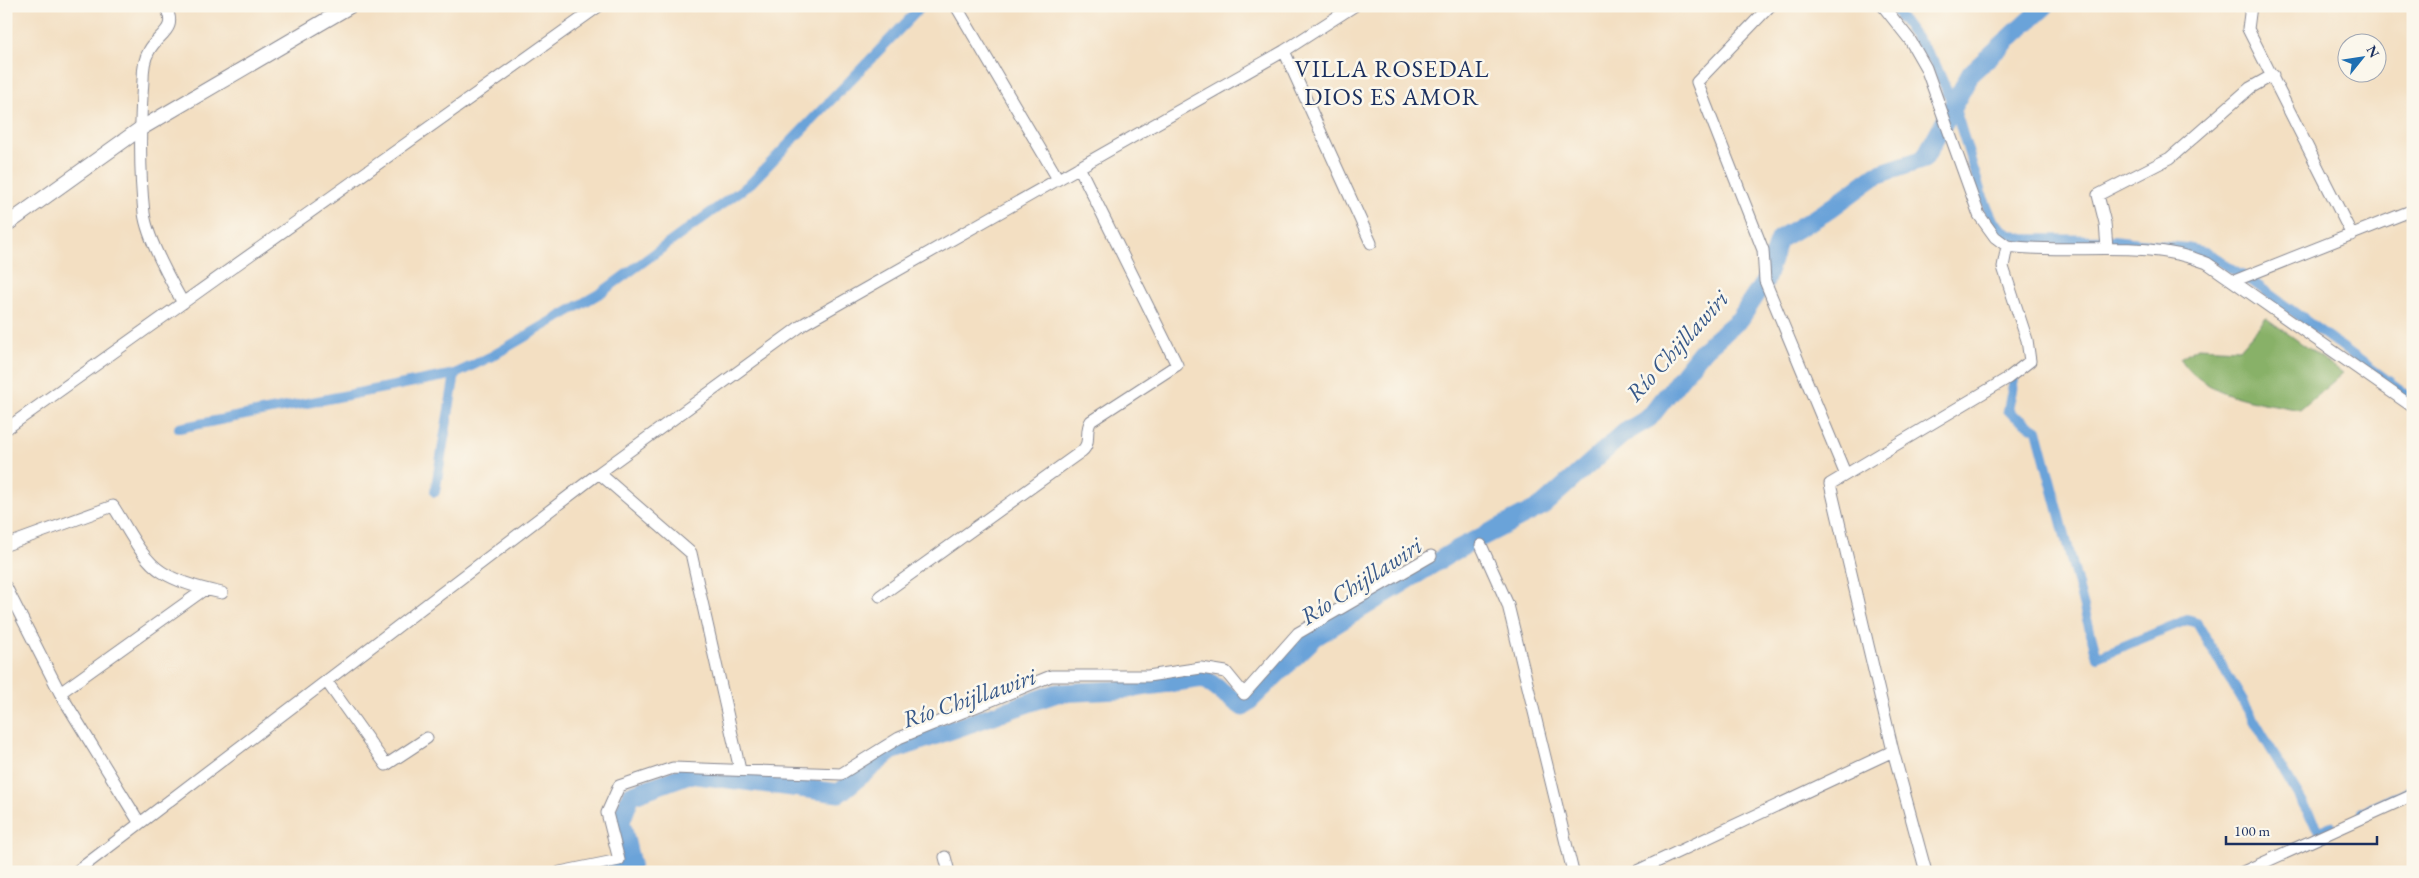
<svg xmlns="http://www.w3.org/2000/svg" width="2419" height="878" viewBox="0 0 2419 878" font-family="'EB Garamond',serif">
<rect width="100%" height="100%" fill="#fbf7ec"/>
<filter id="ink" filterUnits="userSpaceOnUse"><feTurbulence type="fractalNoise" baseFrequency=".02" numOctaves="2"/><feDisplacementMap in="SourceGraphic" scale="10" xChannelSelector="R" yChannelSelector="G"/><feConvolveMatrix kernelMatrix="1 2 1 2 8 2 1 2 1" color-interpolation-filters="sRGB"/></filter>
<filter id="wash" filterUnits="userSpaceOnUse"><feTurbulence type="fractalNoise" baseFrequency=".0096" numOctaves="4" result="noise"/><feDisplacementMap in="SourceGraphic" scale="20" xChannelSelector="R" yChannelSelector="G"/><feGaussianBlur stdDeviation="1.12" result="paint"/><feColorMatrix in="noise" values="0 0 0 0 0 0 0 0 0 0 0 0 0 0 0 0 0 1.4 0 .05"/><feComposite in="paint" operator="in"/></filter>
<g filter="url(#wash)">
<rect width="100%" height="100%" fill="#f3dfc2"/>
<path fill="#88b168" stroke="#527063" d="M2266 318 2343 373 2300 410C2258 401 2205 398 2180 358L2198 347 2239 349Z"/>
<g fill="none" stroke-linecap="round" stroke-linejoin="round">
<path stroke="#6aa3d9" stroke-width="10" d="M1892 6 1935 63 1957 115 1981 193 1994 222 2008 234 2023 239 2113 240 2186 248 2205 252 2253 282 2413 399
M2014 380 2008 410 2013 415 2037 430 2097 657 2187 620 2197 623 2319 831 2331 826
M179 428 455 374 492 356 602 292 751 183 922 6
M435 492 455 374
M2362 812 2413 789"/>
<path stroke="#6aa3d9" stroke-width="19" d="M604 872 631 864 621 821 631 795 689 774 839 793 891 751 1057 693 1120 690 1203 678 1243 707 1315 637 1456 550 1542 506 1624 433 1649 418 1702 351 1740 319 1765 281 1779 239 1824 213 1876 175 1924 159 1971 73 2045 6"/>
</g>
</g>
<g filter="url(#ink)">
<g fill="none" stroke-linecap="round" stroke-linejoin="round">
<g stroke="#878790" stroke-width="13">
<path id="minor" d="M165 6C179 31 158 33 149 51 144 59 143 71 143 80 140 124 139 169 144 213 147 238 170 280 183 303
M956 6 1058 179
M1770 6 1697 82 1763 250 1765 281 1845 473
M1883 6 1910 40 1926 68 1979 215 1995 237 2007 246C2073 255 2144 238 2207 263L2413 407
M2251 6 2248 29 2352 235
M1284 51 1371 243
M2107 248 2105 223 2098 195 2170 158 2250 88 2273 75
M2234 281 2413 210
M6 429 599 6
M599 473 691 553 740 770
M6 545 113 506C127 527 141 559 162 572 179 583 203 589 222 593
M1481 545 1508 605 1573 872
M6 587 60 693 139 822
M880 596 1082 451C1092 442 1084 431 1091 421L1177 365 1079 167
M327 682 386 765 427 738
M60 693 205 589
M945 857 949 872
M76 872 599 473 805 323 1284 51 1354 6
M560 872 619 860 607 813 619 786 673 768 841 774 899 738 1051 676H1148L1201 668 1226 672 1244 694 1298 633 1431 556
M1635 872 1893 751
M1926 872 1893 751 1830 484 2008 378 2030 361 2027 340 2003 267 2007 246
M2243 872 2413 795"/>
</g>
<g stroke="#878790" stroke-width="16">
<path id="major" d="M6 225 140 129 350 6"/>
</g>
<use href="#minor" stroke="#fff" stroke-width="11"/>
<use href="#major" stroke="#fff" stroke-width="14"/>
</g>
</g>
<g text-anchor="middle" stroke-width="5" stroke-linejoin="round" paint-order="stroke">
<g font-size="24" letter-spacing="1" fill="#1b2f5e" stroke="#fbf7ec">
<text x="1392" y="77">VILLA ROSEDAL<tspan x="1392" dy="28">DIOS ES AMOR</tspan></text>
</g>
<g font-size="24" font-style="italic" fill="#375889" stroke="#fbf7ec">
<text transform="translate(1677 346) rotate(-48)" y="8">Río Chijllawiri</text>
<text transform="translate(1361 581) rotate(-33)" y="8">Río Chijllawiri</text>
<text transform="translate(969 698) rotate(-19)" y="8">Río Chijllawiri</text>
</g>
</g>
<rect width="2419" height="878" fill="none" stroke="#fbf7ec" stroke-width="25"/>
<g transform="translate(2362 58) rotate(60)"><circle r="24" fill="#fbf7ec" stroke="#a1a7b3"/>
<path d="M0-4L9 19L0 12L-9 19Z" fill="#1f6fb2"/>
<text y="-8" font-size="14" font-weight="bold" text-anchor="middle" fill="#1b2f5e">N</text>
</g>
<path d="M2226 836v8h151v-8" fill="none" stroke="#1b2f5e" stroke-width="2.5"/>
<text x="2234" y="836" font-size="15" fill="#1b2f5e" stroke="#fbf7ec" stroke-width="4" paint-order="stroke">100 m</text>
</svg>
